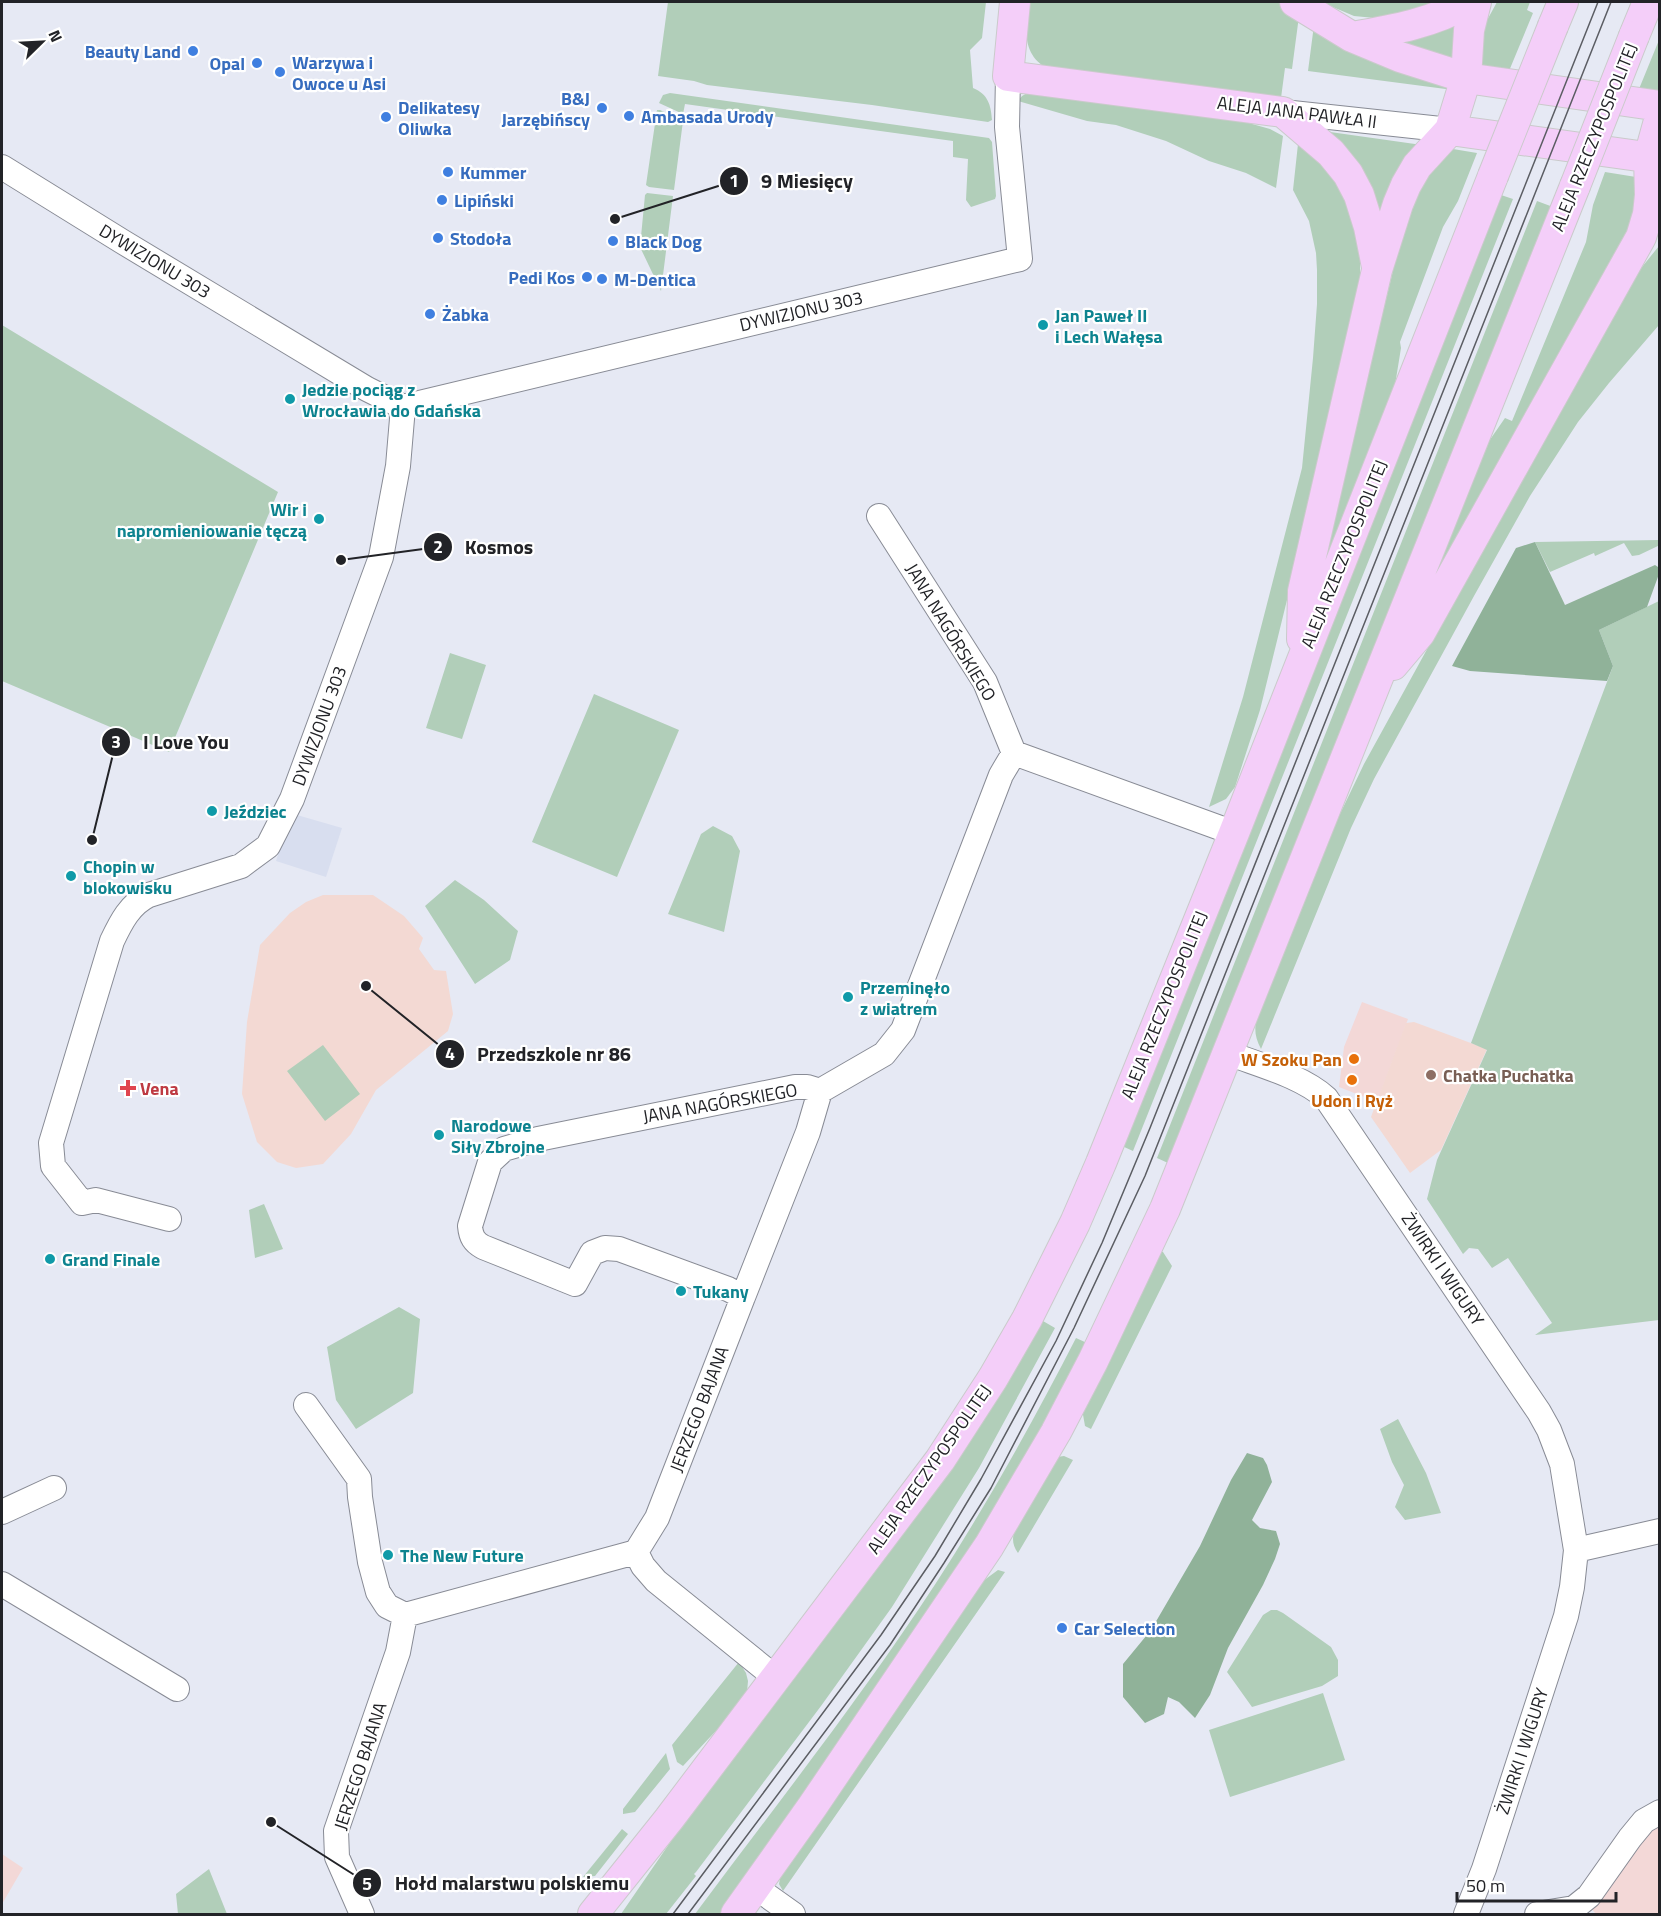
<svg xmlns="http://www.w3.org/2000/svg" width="1661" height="1916" font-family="'Titillium Web',sans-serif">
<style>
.commercial{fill:#f3d8d7}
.built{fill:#d8deef}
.education{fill:#f3d9d3}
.green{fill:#b1ceb9}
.forest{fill:#90b299}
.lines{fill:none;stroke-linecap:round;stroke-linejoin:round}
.minor-casing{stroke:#888b95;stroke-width:26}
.major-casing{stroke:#cacacb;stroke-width:32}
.minor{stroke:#fff;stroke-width:24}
.major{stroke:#f4cef9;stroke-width:30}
.tram{stroke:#5b5d63;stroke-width:1.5}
.major-bridge-casing{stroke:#cacacb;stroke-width:32;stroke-linecap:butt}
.major-bridge{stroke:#f4cef9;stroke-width:30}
.shop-dot{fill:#3f7fe0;stroke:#fff;stroke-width:2}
.culture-dot{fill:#0f9aa8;stroke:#fff;stroke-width:2}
.food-dot{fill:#e8710a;stroke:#fff;stroke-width:2}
.education-dot{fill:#8d6e63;stroke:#fff;stroke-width:2}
.health-dot{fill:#e0444e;stroke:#fff;stroke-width:2}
.labels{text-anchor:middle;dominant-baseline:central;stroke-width:4.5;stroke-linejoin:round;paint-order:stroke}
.shop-label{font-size:18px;font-weight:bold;fill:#366cbe;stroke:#fff;text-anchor:start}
.street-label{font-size:18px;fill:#222327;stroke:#fff}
.culture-label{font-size:18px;font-weight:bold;fill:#0d838f;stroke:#fff;text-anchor:start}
.food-label{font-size:18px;font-weight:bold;fill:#c56008;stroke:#fff;text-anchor:end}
.education-label{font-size:18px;font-weight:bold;fill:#785e54;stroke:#fff;text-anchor:start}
.health-label{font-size:18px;font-weight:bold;fill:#be3a42;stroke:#fff;text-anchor:start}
.leader{fill:none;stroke:#222327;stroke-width:2}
.callout-dot{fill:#222327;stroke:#fff;stroke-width:2}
.mark-label{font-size:18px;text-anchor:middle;font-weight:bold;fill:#fff}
.callout-label{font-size:20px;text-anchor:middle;font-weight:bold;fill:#222327;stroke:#fff;stroke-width:4.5;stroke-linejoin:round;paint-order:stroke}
</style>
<rect width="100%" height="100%" fill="#e6e9f4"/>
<!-- commercial -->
<path class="commercial" d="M1362,1002L1408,1019L1377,1102L1339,1087L1344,1047Z
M1659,1812V1914H1596L1581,1897Z
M2,1854L23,1868L2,1904Z"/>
<!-- built -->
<path class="built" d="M297,815L342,828L326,877L276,861L283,839Z"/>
<!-- education -->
<path class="education" d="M323,895H373L404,916L423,938L419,949L434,970L446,971L453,1014L448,1031L376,1090L351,1134L323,1164L296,1168L277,1162L257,1142L242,1094L247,1022L260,945L290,913L306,902Z
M1414,1022L1487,1049L1441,1150L1410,1173L1371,1117L1406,1023Z"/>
<!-- green -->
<path class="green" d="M668,2H986L982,38L970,50L973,88C988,94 991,105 992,120L988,122L872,105L707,85L694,81L658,76Z
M1028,2H1277L1299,16L1292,69L1285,68L1281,98L1045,67C1021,52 1026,26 1028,2Z
M1321,2H1442L1385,19L1354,16Z
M1497,2H1530L1527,10L1533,13L1509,71L1477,66L1485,24Z
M1462,18L1456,60L1395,39Z
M1314,25L1461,91L1308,71Z
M1659,40V91L1639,89Z
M1031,91L1238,120L1270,129L1283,136L1276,188L1246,173L1209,161L1166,141L1116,125L1087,121L1018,101L1022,96Z
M670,93L989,138L992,142L996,196L995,199L971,207L966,200L968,159L953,157V141L685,104L683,114L659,103L663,95Z
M657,110H660L683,121L674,190L649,187L646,185Z
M1316,130L1422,145L1381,226Z
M1298,144L1318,159L1348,198L1360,255V280L1352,335L1260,710L1235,787L1226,799L1209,807L1243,697L1302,468L1313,358L1317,304V270L1316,253L1309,221L1293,190Z
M1447,148L1477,153L1458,201L1443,227L1400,342L1401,348L1395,385L1319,578L1404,225L1413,196Z
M1605,172L1636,177L1638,195L1629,227L1431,583L1487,444L1505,418L1512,421L1586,242L1593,205Z
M647,193L673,196L661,291L640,247L645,195Z
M1501,195L1513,199L1133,1151L1122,1146Z
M1537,201L1553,207L1168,1163L1157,1158Z
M1659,246V325L1609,383L1578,422L1530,496L1474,596L1374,779L1351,828L1261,1049C1254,1036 1254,1027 1258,1012L1339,816L1364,764L1620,298L1642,267Z
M2,325L278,492L169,752L2,681Z
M1659,540L1660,545L1639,555L1632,556L1624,543L1595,556L1594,553L1550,572L1535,542Z
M1659,601V1320L1535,1335L1552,1323L1508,1258L1492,1268L1478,1249L1469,1248L1463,1254L1427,1199L1437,1160L1487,1050L1471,1043L1613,666L1599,630Z
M450,653L486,665L462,739L426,728Z
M594,694L679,730L617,877L532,842Z
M713,826L732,836L740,851L724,932L668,914L701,834Z
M455,880L484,900L518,931L510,960L475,984L425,906Z
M323,1045L360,1094L325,1121L287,1071Z
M264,1204L283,1249L255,1258L249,1210Z
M1160,1251L1163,1252L1172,1266L1091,1429L1085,1426L1082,1409Z
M399,1307L420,1319L413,1393L356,1429L336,1400L327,1347Z
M1043,1321L1055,1328L979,1468L892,1607L821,1706L696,1872L694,1874L696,1876L666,1914H621L678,1831Z
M1076,1338L1087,1343L1041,1431L976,1541L721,1914H695C776,1805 861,1698 936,1583C987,1504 1033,1422 1076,1338Z
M1398,1419L1426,1473L1441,1513L1405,1520L1395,1507L1404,1485L1392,1462L1380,1429Z
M1064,1456L1073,1460L1018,1553C1012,1545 1012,1538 1015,1529L1057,1457Z
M998,1570L1005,1572L783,1891L779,1884L781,1873L983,1581Z
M1271,1610H1277L1283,1613L1331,1647L1338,1660V1676L1322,1686L1252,1707L1227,1672L1263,1615Z
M739,1662L746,1673L748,1681L747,1692L727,1719L683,1766L677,1762L672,1745Z
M1323,1693L1345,1760L1230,1797L1209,1730Z
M666,1753L670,1769L635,1812L623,1814V1809Z
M622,1829L628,1834L595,1876L583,1877Z
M209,1869L227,1914H178L176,1894Z"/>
<!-- forest -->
<path class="forest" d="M1535,542L1565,605L1655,565L1658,567L1659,574L1647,607L1599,630L1613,666L1607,681L1470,671L1452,666L1516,548Z
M1247,1453L1263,1458L1267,1465L1272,1482L1252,1520L1260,1528L1276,1531L1280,1544L1275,1559L1263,1585L1228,1648L1210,1695L1195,1718L1179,1702L1168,1697L1164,1714L1145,1723L1123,1697V1664L1151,1630L1200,1546L1231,1480Z"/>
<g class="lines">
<defs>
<path id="minor" d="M1283,112L1450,130
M2,167L123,242L367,389L403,407L1020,259L1007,127L1008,76
M1014,753L1234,833
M1228,1053C1259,1065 1302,1076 1326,1098L1539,1412L1549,1430L1562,1464L1576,1550L1572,1587L1566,1616L1484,1869L1466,1914
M169,1219L96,1200L82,1203L53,1166L51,1143L112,941C121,922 130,904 149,895L241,866L268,846L292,799L381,557L398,466L403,407
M743,1297L808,1132L820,1091
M306,1405L359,1479L360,1497L370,1562L378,1592L387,1606L405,1615
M2,1512L54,1488
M1576,1550L1660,1531
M636,1552L643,1566L656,1581L776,1678
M2,1584L177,1689
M755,1887L793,1914
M362,1914L337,1857L336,1831L398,1652L405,1615L636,1552L657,1518L743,1297L728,1289L619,1249L605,1248L592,1253L575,1284L483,1247C474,1242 471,1237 470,1226L490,1162L504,1149L538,1139L795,1087H807L820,1091L884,1054L903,1030L1001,775L1014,753L985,682L879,516
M1537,1914L1574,1908L1589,1896L1630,1838L1644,1821L1660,1812"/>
<path id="major" d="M1015,2L1008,76L1283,112L1331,153L1348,174L1359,195L1369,227L1377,267
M1295,2L1352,37L1400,57L1466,78L1660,106
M1553,26L1563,2
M1634,36L1648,2
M1352,37C1393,30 1433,23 1469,2
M1450,130L1660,159
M1302,639L1303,591L1377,270L1398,204L1406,185L1417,166L1450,130L1466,78L1469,30L1476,2
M1393,665L1420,633L1641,237L1648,214L1650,195L1649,157L1660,117
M593,1914L669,1819L940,1460L993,1378L1027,1319L1075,1223L1101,1163L1234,833L1493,176
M736,1914L812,1807L989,1546L1056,1432L1093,1361L1165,1209L1575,186"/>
</defs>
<!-- minor casing -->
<use href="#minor" class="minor-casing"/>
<!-- major casing -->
<use href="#major" class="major-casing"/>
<!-- minor -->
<use href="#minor" class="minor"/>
<!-- major -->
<use href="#major" class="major"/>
<!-- tram -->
<path class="tram" d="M673,1914L881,1635L935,1556L981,1479L1056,1341L1102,1243L1150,1128L1598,2
M688,1914L890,1645L944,1563L991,1488L1074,1328L1145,1176L1611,2"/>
<defs>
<path id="major-bridge" d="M1493,176L1553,26
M1575,186L1634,36"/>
</defs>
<!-- major-bridge casing -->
<use href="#major-bridge" class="major-bridge-casing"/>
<!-- major-bridge -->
<use href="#major-bridge" class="major-bridge"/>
</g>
<!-- markers -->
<g class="shop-dot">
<circle cx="193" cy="51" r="6"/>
<circle cx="257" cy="63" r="6"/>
<circle cx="280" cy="72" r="6"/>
<circle cx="602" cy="108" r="6"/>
<circle cx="629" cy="116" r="6"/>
<circle cx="386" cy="117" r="6"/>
<circle cx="448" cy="172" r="6"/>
<circle cx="442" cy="200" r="6"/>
<circle cx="438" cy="238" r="6"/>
<circle cx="613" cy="241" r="6"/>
<circle cx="587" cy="277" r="6"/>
<circle cx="602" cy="279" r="6"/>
<circle cx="430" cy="314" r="6"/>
<circle cx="1062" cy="1628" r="6"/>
</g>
<g class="culture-dot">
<circle cx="1043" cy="325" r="6"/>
<circle cx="290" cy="399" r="6"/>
<circle cx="319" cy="519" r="6"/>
<circle cx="212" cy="811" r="6"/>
<circle cx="71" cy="876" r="6"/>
<circle cx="848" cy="997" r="6"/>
<circle cx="439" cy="1135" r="6"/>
<circle cx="50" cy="1259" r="6"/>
<circle cx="681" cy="1291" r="6"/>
<circle cx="388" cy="1555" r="6"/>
</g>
<g class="food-dot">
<circle cx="1354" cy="1059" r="6"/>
<circle cx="1352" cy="1080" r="6"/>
</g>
<circle class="education-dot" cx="1431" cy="1075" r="6"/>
<path class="health-dot" d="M125 1079h6v6h6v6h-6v6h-6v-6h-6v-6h6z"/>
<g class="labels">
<!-- shop labels -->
<g class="shop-label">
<text x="181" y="51" text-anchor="end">Beauty Land</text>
<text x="292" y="62">Warzywa i<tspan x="292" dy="21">Owoce u Asi</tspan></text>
<text x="245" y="63" text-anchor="end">Opal</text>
<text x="590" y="98" text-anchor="end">B&amp;J<tspan x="590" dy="21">Jarzębińscy</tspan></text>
<text x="398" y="107">Delikatesy<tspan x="398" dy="21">Oliwka</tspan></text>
<text x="641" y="116">Ambasada Urody</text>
<text x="460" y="172">Kummer</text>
<text x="454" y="200">Lipiński</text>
<text x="450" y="238">Stodoła</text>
<text x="625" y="241">Black Dog</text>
<text x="575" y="277" text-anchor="end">Pedi Kos</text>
<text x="614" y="279">M-Dentica</text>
<text x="442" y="314">Żabka</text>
<text x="1074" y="1628">Car Selection</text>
</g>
<!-- street labels -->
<g class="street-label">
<text transform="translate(1297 112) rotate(7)">ALEJA JANA PAWŁA II</text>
<text transform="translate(1594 137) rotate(-68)">ALEJA RZECZYPOSPOLITEJ</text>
<text transform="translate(155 261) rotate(31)">DYWIZJONU 303</text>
<text transform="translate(801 311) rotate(-13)">DYWIZJONU 303</text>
<text transform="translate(1344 554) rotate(-68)">ALEJA RZECZYPOSPOLITEJ</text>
<text transform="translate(951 632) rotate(59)">JANA NAGÓRSKIEGO</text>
<text transform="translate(319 726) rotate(-70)">DYWIZJONU 303</text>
<text transform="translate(1164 1005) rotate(-68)">ALEJA RZECZYPOSPOLITEJ</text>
<text transform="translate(720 1103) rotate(-10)">JANA NAGÓRSKIEGO</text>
<text transform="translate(1443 1269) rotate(56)">ŻWIRKI I WIGURY</text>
<text transform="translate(699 1409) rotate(-69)">JERZEGO BAJANA</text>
<text transform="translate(929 1469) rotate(-55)">ALEJA RZECZYPOSPOLITEJ</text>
<text transform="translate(1522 1751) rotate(-72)">ŻWIRKI I WIGURY</text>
<text transform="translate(360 1766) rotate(-72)">JERZEGO BAJANA</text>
</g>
<!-- culture labels -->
<g class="culture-label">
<text x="1055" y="315">Jan Paweł II<tspan x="1055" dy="21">i Lech Wałęsa</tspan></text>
<text x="302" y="389">Jedzie pociąg z<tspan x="302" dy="21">Wrocławia do Gdańska</tspan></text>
<text x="307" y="509" text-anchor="end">Wir i<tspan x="307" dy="21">napromieniowanie tęczą</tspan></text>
<text x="224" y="811">Jeździec</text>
<text x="83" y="866">Chopin w<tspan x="83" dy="21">blokowisku</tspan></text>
<text x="860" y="987">Przeminęło<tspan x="860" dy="21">z wiatrem</tspan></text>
<text x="451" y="1125">Narodowe<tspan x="451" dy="21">Siły Zbrojne</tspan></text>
<text x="62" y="1259">Grand Finale</text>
<text x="693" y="1291">Tukany</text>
<text x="400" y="1555">The New Future</text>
</g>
<!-- food labels -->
<g class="food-label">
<text x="1342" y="1059">W Szoku Pan</text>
<text x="1352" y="1100" text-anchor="middle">Udon i Ryż</text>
</g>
<!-- education labels -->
<g class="education-label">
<text x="1443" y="1075">Chatka Puchatka</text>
</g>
<!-- health labels -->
<g class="health-label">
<text x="140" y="1088">Vena</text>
</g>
</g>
<!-- callouts -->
<path class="leader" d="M615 219L734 181M341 560L438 547M92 840L116 742M366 986L450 1054M271 1822L367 1883"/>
<g class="callout-dot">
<circle cx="615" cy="219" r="6"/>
<circle cx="341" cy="560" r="6"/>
<circle cx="92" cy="840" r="6"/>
<circle cx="366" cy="986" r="6"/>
<circle cx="271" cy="1822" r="6"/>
<circle cx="734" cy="181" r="15"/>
<circle cx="438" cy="547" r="15"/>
<circle cx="116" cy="742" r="15"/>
<circle cx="450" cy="1054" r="15"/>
<circle cx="367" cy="1883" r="15"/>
</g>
<g class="mark-label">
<text x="734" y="187">1</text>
<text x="438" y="553">2</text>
<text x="116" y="748">3</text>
<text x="450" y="1060">4</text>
<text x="367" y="1890">5</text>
</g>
<g class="callout-label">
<text x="807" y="188">9 Miesięcy</text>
<text x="499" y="554">Kosmos</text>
<text x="186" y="749">I Love You</text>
<text x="554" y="1061">Przedszkole nr 86</text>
<text x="512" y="1890">Hołd malarstwu polskiemu</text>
</g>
<!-- border -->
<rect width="1661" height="1916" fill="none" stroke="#222327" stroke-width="6"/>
<!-- north arrow -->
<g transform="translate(42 42) rotate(66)" stroke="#ffffff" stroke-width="4.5" paint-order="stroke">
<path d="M0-4.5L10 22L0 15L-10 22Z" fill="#222327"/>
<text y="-9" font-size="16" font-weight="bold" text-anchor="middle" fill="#222327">N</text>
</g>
<!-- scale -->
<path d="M1457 1892v9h159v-9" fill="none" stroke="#222327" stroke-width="3"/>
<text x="1466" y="1892" font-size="18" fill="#222327" stroke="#ffffff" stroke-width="4.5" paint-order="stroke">50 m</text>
</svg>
